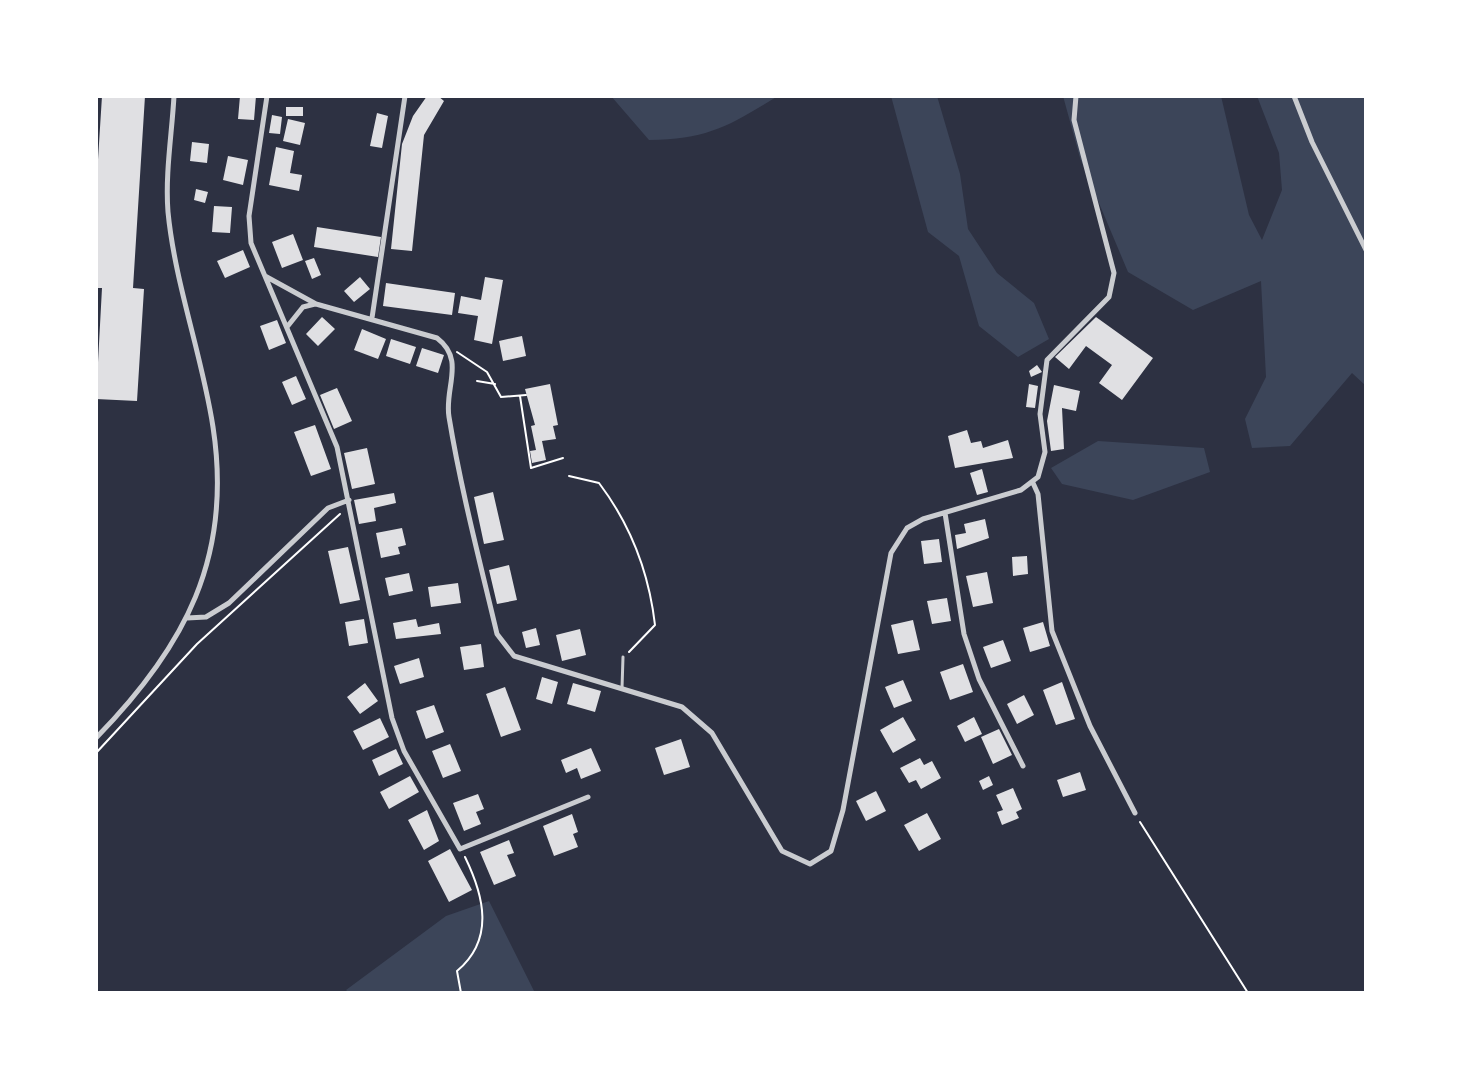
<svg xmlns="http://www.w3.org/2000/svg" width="1462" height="1089" font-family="'Space Grotesk',sans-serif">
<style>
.green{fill:#3c4559}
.building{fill:#e0e0e3}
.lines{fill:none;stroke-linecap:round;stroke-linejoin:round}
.path{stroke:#fff;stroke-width:2}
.service{stroke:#caccd0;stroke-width:3}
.minor{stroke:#caccd0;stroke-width:5}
</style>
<rect width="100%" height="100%" fill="#2d3142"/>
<!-- green -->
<path class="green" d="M611,96H778C729,126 709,139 649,140Z
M891,96H937L960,174L968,229L997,273L1034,303L1049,339L1018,357L979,326L959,256L928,232Z
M1063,96H1221L1249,215L1262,240L1282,190L1279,153L1257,96H1366V386L1352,373L1290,446L1252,448L1245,419L1266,377L1261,281L1193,310L1128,272L1080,158Z
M1098,441L1204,448L1210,472L1133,500L1062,484L1051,468Z
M489,901L535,993H349L346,990L446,916Z"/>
<!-- building -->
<path class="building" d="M102,96H145L133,288L144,289L137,401L96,399L102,288H96V191Z
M240,96H256L254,120L238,119Z
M427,96H438L444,101L424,135L412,251L391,249L402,144L413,116Z
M286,107H303V116H286Z
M377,113L388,116L382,148L370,146Z
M272,115L282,117L280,134L269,133Z
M288,119L305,123L300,145L283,141Z
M192,142L209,144L207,163L190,161Z
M276,147L294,151L290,173L302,175L299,191L269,185Z
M228,156L248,160L243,185L223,180Z
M196,189L208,192L205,203L194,200Z
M214,206L232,207L230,233L212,232Z
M317,227L381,237L378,257L314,247Z
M293,234L303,260L282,268L272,242Z
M243,250L250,267L225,278L217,261Z
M314,258L321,275L312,279L305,261Z
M360,277L370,289L354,302L344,291Z
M485,277L503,280L492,344L474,340L478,316L458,313L461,296L481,300Z
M386,283L455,293L452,315L383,306Z
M322,317L335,329L318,346L306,334Z
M1096,317L1153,358L1122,400L1099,383L1112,365L1086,346L1069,369L1055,357Z
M277,320L286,343L269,350L260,326Z
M362,329L386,339L378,359L354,350Z
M522,336L526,356L503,361L499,341Z
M391,339L416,347L410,364L386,356Z
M422,348L444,355L438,373L416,366Z
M1037,365L1042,372L1031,377L1029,371Z
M296,376L306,399L292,405L282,382Z
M550,384L558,425L553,426L556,439L542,441L546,460L532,463L530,451L536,450L531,426L535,425L525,389Z
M1029,384L1038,386L1035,408L1026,407Z
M1054,385L1080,391L1076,411L1062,408L1064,449L1051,451L1047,421Z
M337,388L352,421L334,429L320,395Z
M315,425L331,469L311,476L294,432Z
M967,430L971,443L981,441L983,448L1008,440L1013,458L955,468L948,436Z
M367,448L375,484L352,489L344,453Z
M982,469L988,492L977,495L970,473Z
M493,492L504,540L484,544L474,497Z
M394,493L396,503L374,508L376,521L359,524L354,500Z
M985,519L989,538L957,549L955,535L966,533L964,524Z
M402,528L406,545L398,547L400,554L381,558L376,533Z
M939,539L942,562L924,564L921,541Z
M348,547L360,600L340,604L328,551Z
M1027,556L1028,574L1013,576L1012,557Z
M509,565L517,600L497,604L489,570Z
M987,572L993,603L973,607L966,576Z
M409,573L413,591L389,596L385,578Z
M458,583L461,603L431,607L428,587Z
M947,598L951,621L932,624L927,601Z
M364,619L368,643L349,646L345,622Z
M416,619L418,627L439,623L441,634L396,639L393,623Z
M913,620L920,650L898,654L891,625Z
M1043,622L1050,646L1030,652L1023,628Z
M536,628L540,645L526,648L522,632Z
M580,629L586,655L562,661L556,635Z
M1003,640L1011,661L991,668L983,647Z
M481,644L484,667L464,670L460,647Z
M419,658L424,677L400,684L394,666Z
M963,664L973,692L950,700L940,672Z
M542,677L558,682L552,704L536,699Z
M903,680L912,701L894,708L885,687Z
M1062,682L1075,719L1056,725L1043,690Z
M365,683L378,701L360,714L347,697Z
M573,683L601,691L595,712L567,704Z
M505,687L521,730L501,737L486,694Z
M1024,695L1034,715L1017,724L1007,704Z
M434,705L444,732L426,739L416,711Z
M903,717L916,740L893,753L880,730Z
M974,717L982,734L965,742L957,726Z
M380,718L389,737L363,750L353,731Z
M999,729L1012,755L993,764L981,737Z
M681,739L690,767L664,775L655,748Z
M450,744L461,771L443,778L432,751Z
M591,748L601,771L581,779L577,768L566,773L561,760Z
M396,749L403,764L379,776L372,760Z
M920,758L924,765L932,761L941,778L921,789L916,780L909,783L900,768Z
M1080,772L1086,790L1063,797L1057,780Z
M410,776L419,792L389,809L380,792Z
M989,776L993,785L983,790L979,781Z
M1013,788L1022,809L1016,812L1019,818L1002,825L997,812L1003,810L996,795Z
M876,791L886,811L866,821L856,801Z
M478,794L484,809L476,812L481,824L464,831L453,803Z
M427,810L439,841L424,850L408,820Z
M927,813L941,839L919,851L904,825Z
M572,814L578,832L573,834L578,847L554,856L543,826Z
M509,840L514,853L507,855L516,876L494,885L480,852Z
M450,849L472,890L449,902L428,861Z"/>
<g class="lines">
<!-- path -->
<path class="path" d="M457,352L487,372L501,397L526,395
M477,381L495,384
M520,396L531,468L563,458
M569,476L599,483C630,524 649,573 655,625L629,652
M96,753L197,644L340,514
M1140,822L1248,993
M461,993L457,971C495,939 484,896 465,857"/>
<!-- service -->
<path class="service" d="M622,688L623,657"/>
<!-- minor -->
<path class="minor" d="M267,96L249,216L251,243L337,447L392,718L404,751L460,849L588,797
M1294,96L1312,142L1366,250
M265,276L316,304L437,338C466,360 444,388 449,417C461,490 480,562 497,634L514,656L682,707L712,733L782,851L810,864L831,851L843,810L891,553L907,528L923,519L1021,490L1038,477L1045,452L1040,414L1047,360L1109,297L1114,273L1074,120L1076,96
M372,318L405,96
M287,327L303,307L315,304
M1033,483L1038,494L1052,631L1090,726L1135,813
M945,513L964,634L979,679L1023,766
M187,618L206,617L229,603L328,508L349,500
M96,738C185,647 233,557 213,427C202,355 175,284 168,212C165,174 172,133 174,96"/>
</g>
<!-- border -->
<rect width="1462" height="1089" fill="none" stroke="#ffffff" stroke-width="196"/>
</svg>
